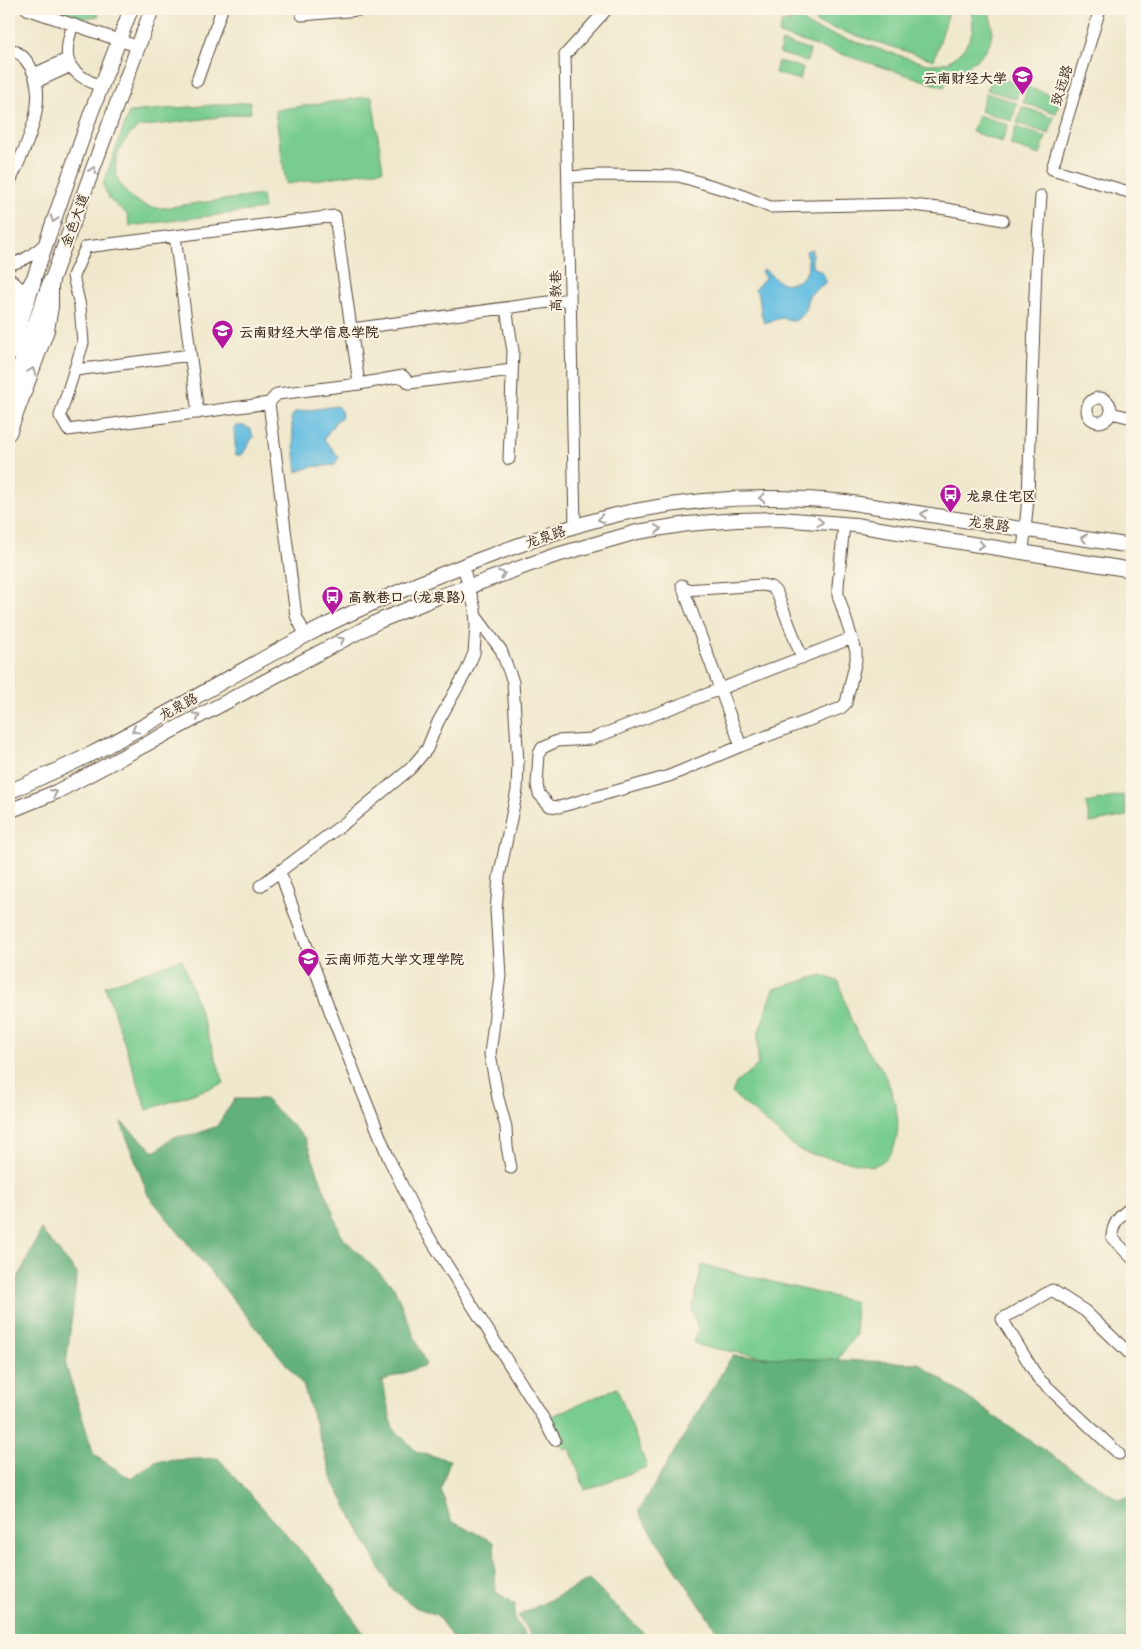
<svg xmlns="http://www.w3.org/2000/svg" width="1141" height="1649" font-family="'Playpen Sans','LXGW WenKai TC',sans-serif">
<style>
.green{fill:#78cc8f;stroke:#5a7b56}
.forest{fill:#62b07a;stroke:#4e6d4c}
.water{fill:#64bde1;stroke:#507480}
.lines{fill:none;stroke-linecap:round;stroke-linejoin:round}
.minor-casing{stroke:#564638;stroke-width:13}
.major-casing{stroke:#564638;stroke-width:16}
.highway-casing{stroke:#564638;stroke-width:18}
.minor{stroke:#fff;stroke-width:11}
.major{stroke:#fff;stroke-width:14}
.highway{stroke:#fff;stroke-width:16}
.oneway{stroke:#a79f9a}
.labels{text-anchor:middle;dominant-baseline:central;stroke-width:4;stroke-linejoin:round;paint-order:stroke}
.poi-label{font-size:14px;font-weight:bold;fill:#3b2a1e;stroke:#fcf5e5;text-anchor:start}
.street-label{font-size:14px;fill:#3b2a1e;stroke:#fcf5e5}
</style>
<rect width="100%" height="100%" fill="#fcf5e5"/>
<filter id="ink" filterUnits="userSpaceOnUse"><feTurbulence type="fractalNoise" baseFrequency=".02" numOctaves="2"/><feDisplacementMap in="SourceGraphic" scale="10" xChannelSelector="R" yChannelSelector="G"/><feConvolveMatrix kernelMatrix="1 2 1 2 8 2 1 2 1" color-interpolation-filters="sRGB"/></filter>
<filter id="wash" filterUnits="userSpaceOnUse"><feTurbulence type="fractalNoise" baseFrequency=".0096" numOctaves="4" result="noise"/><feDisplacementMap in="SourceGraphic" scale="20" xChannelSelector="R" yChannelSelector="G"/><feGaussianBlur stdDeviation="1.12" result="paint"/><feColorMatrix in="noise" values="0 0 0 0 0 0 0 0 0 0 0 0 0 0 0 0 0 1.4 0 .05"/><feComposite in="paint" operator="in"/></filter>
<g filter="url(#wash)">
<rect width="100%" height="100%" fill="#efe8cc"/>
<!-- green -->
<path class="green" d="M47,9H95L99,16L76,19Z
M782,9H797C801,20 807,26 818,30L927,64C932,64 938,64 943,63C958,60 973,40 973,24C973,19 971,13 969,9H988C1001,44 981,63 949,74L944,87L779,34L782,21L790,23Z
M821,9H950L934,60L816,23Z
M782,42L810,50L807,62L779,53Z
M778,61L803,68L800,80L775,73Z
M991,76L1021,85L1016,99L987,90Z
M1027,87L1061,98L1056,113L1023,103Z
M986,93L1017,103L1012,121L980,111Z
M372,96L383,170L286,184L275,110Z
M250,102L251,113L139,127C124,138 114,153 116,172C119,192 140,208 160,208C170,208 180,205 190,204C214,201 238,198 262,195L264,209L130,226L127,214L109,199L103,185L129,112Z
M1022,107L1054,117L1049,134L1017,123Z
M978,115L1008,125L1002,142L972,132Z
M1016,127L1046,137L1040,155L1010,145Z
M1123,795L1127,816L1090,823L1086,803Z
M182,959L224,1083L147,1110L105,986Z
M822,975L839,982C844,996 847,1013 854,1026C858,1035 864,1044 869,1053C873,1058 878,1063 881,1068C897,1095 912,1153 873,1166L805,1153L792,1145L732,1093L736,1083L758,1065V1034L774,989Z
M702,1265L855,1302L856,1334L836,1362L823,1367L700,1346L694,1342L698,1330L692,1311Z
M617,1388L647,1467L585,1490L570,1448L564,1450L550,1417Z"/>
<!-- forest -->
<path class="forest" d="M234,1099H265L305,1138L342,1237L394,1287L426,1365L382,1381L393,1428L417,1452L450,1460L441,1489L451,1521L494,1542L496,1592L515,1604L514,1618L528,1640H454L437,1615L415,1607L390,1587L334,1483L303,1385L148,1195L121,1122L155,1152L174,1137L196,1134L217,1126Z
M41,1230L77,1273L66,1366L94,1455L131,1479L157,1461L218,1458L327,1580L368,1640H9V1297Z
M732,1356L918,1363L1024,1437L1119,1500L1132,1495V1640H723L638,1512Z
M589,1580L651,1640H534L518,1616Z"/>
<!-- water -->
<path class="water" d="M812,249V266L823,273L826,281L825,283L809,295L804,313L795,321L781,318L764,323L761,313L759,295L755,289L765,278L761,271L764,269C770,274 776,281 784,283C793,285 803,280 807,271C809,265 807,256 806,251Z
M337,406L341,411L342,417L336,421L324,439L339,457L335,465L310,467L297,472L291,418L295,412Z
M235,426H244L251,429L253,437L242,455H236L234,430Z"/>
</g>
<g filter="url(#ink)">
<g class="lines">
<defs>
<path id="minor" d="M27,9L139,47
M1100,9L1052,169L1132,193
M302,15L370,9
M73,25C60,61 68,73 102,87
M9,48C14,51 22,54 25,59C55,95 24,149 9,184
M34,74L67,59
M197,81L222,9
M36,82L71,66
M568,177L600,175L679,176L736,193L770,207L904,204L947,209L1003,220
M175,236L198,413
M9,264C24,262 34,253 45,244
M9,278L19,287L23,301
M506,308L513,351L509,459
M352,329L570,299
M76,370L190,355
M359,384L335,216L86,247L73,276L80,306L83,343L60,416L68,430L269,403L277,394L359,384L403,376L409,383L512,370
M1087 410a12 12 0 1 1 24 0a12 12 0 1 1-24 0Z
M269,403L296,616L306,636
M1111,413L1132,418
M844,524L838,586V595L856,651V660L846,703L841,708L741,746L669,776L559,807L550,806L539,794L537,785L539,754L542,748L557,741L591,739L852,638
M575,525L565,55L607,9
M1023,552L1028,498L1036,266L1041,196
M682,585L741,746
M684,590L763,585L771,587L777,593L802,658
M475,615L501,650L513,682L518,763L517,790L499,877L496,910L500,976L490,1054L498,1098L506,1127L507,1147L511,1168
M280,872L330,1011L389,1159L421,1224L545,1421L555,1440
M260,886L346,822L410,769L427,749L438,722L466,672L474,653L476,626L475,609L463,566
M1132,1207C1120,1215 1112,1223 1112,1238L1132,1258
M1119,1454L1038,1378L1002,1319L1052,1290L1085,1311L1132,1356"/>
<path id="major" d="M9,317L22,295L33,281L91,113L131,9
M9,433L47,330L51,307V282L152,9
M9,792C36,779 64,768 91,754C164,717 233,674 305,636C368,603 434,576 500,552C544,536 588,520 634,511C704,497 775,495 846,502L1132,546
M9,811L56,792L379,621L440,596L468,587L550,557L637,532L688,524L737,520L781,519L855,525L1132,570"/>
<path id="highway" d="M9,353L33,281
M9,398L51,282"/>
</defs>
<!-- minor casing -->
<use href="#minor" class="minor-casing"/>
<!-- major casing -->
<use href="#major" class="major-casing"/>
<!-- highway casing -->
<use href="#highway" class="highway-casing"/>
<!-- minor -->
<use href="#minor" class="minor"/>
<!-- major -->
<use href="#major" class="major"/>
<!-- highway -->
<use href="#highway" class="highway"/>
</g>
<!-- one-way arrows -->
<defs><path id="oneway-chevron" d="M-2-3.5L2.5 0L-2 3.5" fill="none" stroke-width="1.6" stroke-linecap="round" stroke-linejoin="round" transform="scale(1.25)"/></defs>
<g class="oneway">
<use href="#oneway-chevron" transform="translate(93 170) rotate(-70)"/>
<use href="#oneway-chevron" transform="translate(54 219) rotate(110)"/>
<use href="#oneway-chevron" transform="translate(32 371) rotate(-69)"/>
<use href="#oneway-chevron" transform="translate(762 498) rotate(-180)"/>
<use href="#oneway-chevron" transform="translate(924 514) rotate(-171)"/>
<use href="#oneway-chevron" transform="translate(601 519) rotate(166)"/>
<use href="#oneway-chevron" transform="translate(820 522) rotate(4)"/>
<use href="#oneway-chevron" transform="translate(658 529) rotate(-8)"/>
<use href="#oneway-chevron" transform="translate(1084 538) rotate(-171)"/>
<use href="#oneway-chevron" transform="translate(981 545) rotate(9)"/>
<use href="#oneway-chevron" transform="translate(502 574) rotate(-21)"/>
<use href="#oneway-chevron" transform="translate(341 640) rotate(-27)"/>
<use href="#oneway-chevron" transform="translate(197 716) rotate(-28)"/>
<use href="#oneway-chevron" transform="translate(135 730) rotate(151)"/>
<use href="#oneway-chevron" transform="translate(54 793) rotate(-24)"/>
</g>
</g>
<!-- icons -->
<defs>
<symbol id="school-pin" viewBox="-11 -11 22 30"><path d="M0 17L-7.5 6A9.5 9.5 0 1 1 7.5 6Z" fill="#b5179e" stroke="#fcf5e5"/><path d="M0-5L7-2L0 1L-7-2ZM-4 1L0 2.5L4 1V4Q0 6-4 4Z" fill="#fff"/></symbol>
<symbol id="bus-pin" viewBox="-11 -11 22 30"><path d="M0 17L-7.5 6A9.5 9.5 0 1 1 7.5 6Z" fill="#b5179e" stroke="#fcf5e5"/><path d="M-5-6H5V4H4V6H2V4H-2V6H-4V4H-5ZM-3.5-4V0h7V-4ZM-3.5 1.2v1.5H-2V1.2ZM2 1.2v1.5H3.5V1.2Z" fill="#fff"/></symbol>
</defs>
<g fill-rule="evenodd">
<use href="#school-pin" x="1010" y="64" width="25" height="34"/>
<use href="#school-pin" x="210" y="318" width="25" height="34"/>
<use href="#bus-pin" x="938" y="482" width="25" height="34"/>
<use href="#bus-pin" x="320" y="584" width="25" height="34"/>
<use href="#school-pin" x="296" y="946" width="25" height="34"/>
</g>
<g class="labels">
<!-- poi labels -->
<g class="poi-label">
<text x="1007" y="77" text-anchor="end">云南财经大学</text>
<text x="239" y="331">云南财经大学信息学院</text>
<text x="966" y="495">龙泉住宅区</text>
<text x="348" y="596">高教巷口（龙泉路）</text>
<text x="324" y="958">云南师范大学文理学院</text>
</g>
<!-- street labels -->
<g class="street-label">
<text transform="translate(1061 85) rotate(-73)">致远路</text>
<text transform="translate(74 220) rotate(-70)">金色大道</text>
<text transform="translate(555 291) rotate(-91)">高教巷</text>
<text transform="translate(989 523) rotate(8)">龙泉路</text>
<text transform="translate(545 536) rotate(-19)">龙泉路</text>
<text transform="translate(178 706) rotate(-29)">龙泉路</text>
</g>
</g>
<!-- margin -->
<rect width="1141" height="1649" fill="none" stroke="#fcf5e5" stroke-width="30"/>
</svg>
